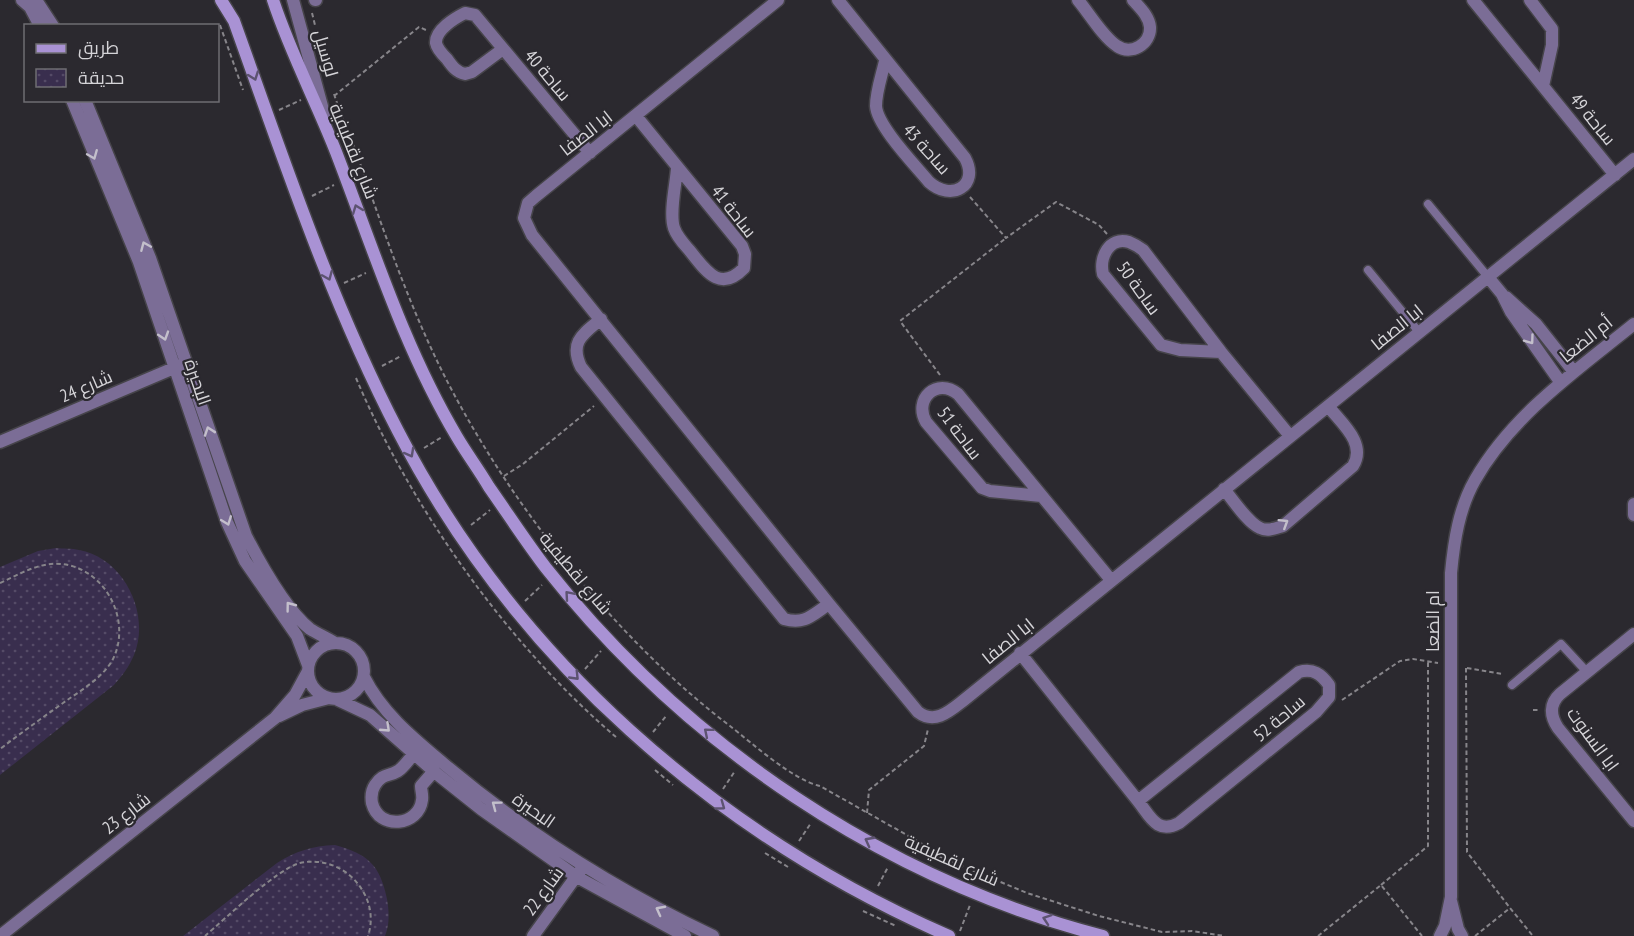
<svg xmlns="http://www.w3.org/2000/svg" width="1634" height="936" font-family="'PT Sans Narrow',Cairo,sans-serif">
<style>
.park{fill:url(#park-dots)}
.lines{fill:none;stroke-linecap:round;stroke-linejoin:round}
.lane-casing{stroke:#46444a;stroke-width:11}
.street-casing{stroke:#46444a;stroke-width:15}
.secondary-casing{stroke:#46444a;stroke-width:15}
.path{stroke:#87858a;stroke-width:2;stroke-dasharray:4.5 3;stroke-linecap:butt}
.lane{stroke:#7b6d96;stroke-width:8}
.street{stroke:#7b6d96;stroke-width:12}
.secondary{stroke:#a992d4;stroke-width:12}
.oneway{stroke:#5d5371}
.oneway2{stroke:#c3bfcb}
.labels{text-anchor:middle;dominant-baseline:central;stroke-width:4.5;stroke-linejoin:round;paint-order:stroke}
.street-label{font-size:18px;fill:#d5d4d8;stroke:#2b292f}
</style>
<defs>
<pattern id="park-dots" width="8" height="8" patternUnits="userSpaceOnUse" patternTransform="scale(1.5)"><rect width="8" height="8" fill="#392e4e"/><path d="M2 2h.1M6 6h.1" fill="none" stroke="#554b67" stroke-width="1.8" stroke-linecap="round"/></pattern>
</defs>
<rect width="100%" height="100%" fill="#2b292f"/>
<!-- park -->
<path class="park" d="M56,548C64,549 72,548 79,550C124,558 151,614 134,655C129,667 122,676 114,685L0,775V567L38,551Z
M335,845C368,854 380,865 387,899C389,911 390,924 385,936H183L277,863C296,851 312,846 335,845Z"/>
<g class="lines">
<defs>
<path id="lane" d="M1428,204L1488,277
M1368,270L1419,332
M1512,685L1561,644L1587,672"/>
<path id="street" d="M22,0L30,7L40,26
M36,0L53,26
M293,0L325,117
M315,0H316
M778,0L536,196L528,203L524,218L532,235L829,604L918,712C935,725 950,711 964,700L1634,159
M838,0L965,158C980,186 951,202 929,182C916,166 877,126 876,106C876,91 882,75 885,61
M1078,0C1089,13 1103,37 1117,46C1131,56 1151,44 1150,27C1149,16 1140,8 1133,0
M1473,0L1615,175
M1530,0L1552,29V45L1543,86
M503,49L472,72L465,74C456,72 452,66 447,59C443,55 437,49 436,43C435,30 455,18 465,13L475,15L590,153
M72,100L139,262L227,522L245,561L297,636L308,665
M85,100L150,258L246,536C260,563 286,610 310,629C318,634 327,638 335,643
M636,116L742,246L745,254L744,268C720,293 706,271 690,251C684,244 677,237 674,228C669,213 676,184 677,168
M1488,277L1502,294L1511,312L1561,383
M1506,297L1536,324L1574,372
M601,319C583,334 569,342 581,367L784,619C805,625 812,615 829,604
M1221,352L1180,350L1161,345L1103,274C1099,258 1109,236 1129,242C1134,244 1139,247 1143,250L1221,352L1290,436
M0,442L181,365
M1224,489C1233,500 1248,523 1260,528C1268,532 1276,528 1283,526L1353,466C1367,443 1341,423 1328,406
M1041,496L990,491L982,488L926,422C913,399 937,377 958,394L1111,580
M1634,504V515
M1634,634L1560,694C1549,704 1550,716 1558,728L1634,821
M308 671a28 28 0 1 1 56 0a28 28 0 1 1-56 0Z
M1020,653L1138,801C1150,816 1157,835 1179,823L1316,712L1329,697V685C1321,674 1313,668 1299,672L1138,801
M364,677C382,713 413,738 444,764C526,833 616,890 713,936
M336,699L370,715L437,774L481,809L577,877L685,936
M279,716L302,705L329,698
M414,754C409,759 404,767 398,771C388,777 383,773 375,785C371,791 371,797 372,803C379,831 419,826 422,800C423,796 421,790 421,786L434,771
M1451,901L1458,929L1462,936
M0,936L275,718L295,695L308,671
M533,936L580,871
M1440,936L1445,926L1451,897V573C1454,541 1459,508 1475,480C1512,415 1577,370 1634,324"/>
<path id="secondary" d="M221,0L234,21C284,160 330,300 398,431C515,658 716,834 949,936
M273,0C290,52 316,101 336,152C373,248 404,348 457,437C467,454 479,470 489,487C508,514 526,542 546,568C686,745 884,879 1103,936"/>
</defs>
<!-- lane casing -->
<use href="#lane" class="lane-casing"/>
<!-- street casing -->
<use href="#street" class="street-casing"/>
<!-- secondary casing -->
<use href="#secondary" class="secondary-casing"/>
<!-- path -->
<path class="path" d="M312,13L315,25
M220,25L243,90
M334,94C340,113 348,131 355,149C381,223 406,298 441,369C505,498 615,639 730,726C753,744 793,780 820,786L921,843L933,854L1027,893L1099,916L1162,932L1192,931L1225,936
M334,96L419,27L426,30
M279,110L301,100
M312,196L334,185
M970,197L1006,238L1056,202L1099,225L1107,234
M344,283L366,273
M382,366L401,356
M940,375L900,321L1006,238
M356,378C411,508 508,645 616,737
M424,448L442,437
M504,476L523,464L594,406
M471,525L490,510
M0,583C20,574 39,562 61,564C106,568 133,622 112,661C101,679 80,691 63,703C42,718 21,733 0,749
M525,601L542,585
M1466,668L1467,852L1510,908
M1467,668L1503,674
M585,669L601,651
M1342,700L1400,661L1413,659L1438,663
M1533,710H1540
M653,732L667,715
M655,770L673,785
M723,789L735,771
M867,813L869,790L924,746L928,729
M799,841L811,823
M765,853L788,867
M1381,885L1428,846V662
M878,886L888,867
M863,911L896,926
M960,931L970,905
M205,936C226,918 277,869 300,863C322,858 345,867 358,884C370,899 374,918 368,936
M1318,936L1381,885L1422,936
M1475,936L1510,908L1533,936"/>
<!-- lane -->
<use href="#lane" class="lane"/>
<!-- street -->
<use href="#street" class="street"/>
<!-- secondary -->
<use href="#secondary" class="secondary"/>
</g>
<!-- one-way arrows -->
<defs><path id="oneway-chevron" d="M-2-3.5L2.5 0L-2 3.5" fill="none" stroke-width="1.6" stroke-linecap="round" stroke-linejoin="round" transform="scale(1.5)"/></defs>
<g class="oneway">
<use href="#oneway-chevron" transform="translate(254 76) rotate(70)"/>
<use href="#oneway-chevron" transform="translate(357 209) rotate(-111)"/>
<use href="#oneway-chevron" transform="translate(328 276) rotate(67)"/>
<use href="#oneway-chevron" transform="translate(410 453) rotate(61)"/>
<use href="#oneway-chevron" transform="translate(569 595) rotate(-131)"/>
<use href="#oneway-chevron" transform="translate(575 676) rotate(46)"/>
<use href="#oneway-chevron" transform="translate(708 732) rotate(-140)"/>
<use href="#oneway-chevron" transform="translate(721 806) rotate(36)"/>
<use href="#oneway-chevron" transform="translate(869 841) rotate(-152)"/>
<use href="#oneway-chevron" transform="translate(1047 919) rotate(-161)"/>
</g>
<g class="oneway2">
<use href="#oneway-chevron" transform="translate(93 155) rotate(68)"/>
<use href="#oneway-chevron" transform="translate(145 246) rotate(-113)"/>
<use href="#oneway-chevron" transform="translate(164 336) rotate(72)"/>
<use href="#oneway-chevron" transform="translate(1530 340) rotate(54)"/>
<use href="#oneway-chevron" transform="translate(209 431) rotate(-109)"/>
<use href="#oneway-chevron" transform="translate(227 521) rotate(69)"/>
<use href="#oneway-chevron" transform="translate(1284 523) rotate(-32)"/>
<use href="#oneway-chevron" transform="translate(290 606) rotate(-127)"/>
<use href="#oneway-chevron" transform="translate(386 728) rotate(43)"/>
<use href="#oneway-chevron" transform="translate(496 805) rotate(-143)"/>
<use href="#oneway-chevron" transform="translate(660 910) rotate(-152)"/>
</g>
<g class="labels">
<!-- street labels -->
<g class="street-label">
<text transform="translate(326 53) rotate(74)">لوسيل</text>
<text transform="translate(548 75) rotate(50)">ساحة 40</text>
<text transform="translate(1593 119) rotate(51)">ساحة 49</text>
<text transform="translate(586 133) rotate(-38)">ابا الصفا</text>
<text transform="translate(927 149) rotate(48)">ساحة 43</text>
<text transform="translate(354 151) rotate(68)">شارع لقطيفية</text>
<text transform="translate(734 211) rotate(52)">ساحة 41</text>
<text transform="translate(1139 288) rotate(54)">ساحة 50</text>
<text transform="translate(1397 327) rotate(-39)">ابا الصفا</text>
<text transform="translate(1586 339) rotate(-39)">أم الضعا</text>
<text transform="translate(198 382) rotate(71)">البحيرة</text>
<text transform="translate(86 386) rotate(-23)">شارع 24</text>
<text transform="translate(960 433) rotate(53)">ساحة 51</text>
<text transform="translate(576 573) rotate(50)">شارع لقطيفية</text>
<text transform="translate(1432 621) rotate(-90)">ام الضعا</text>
<text transform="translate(1008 641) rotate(-39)">ابا الصفا</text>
<text transform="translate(1279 718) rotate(-40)">ساحة 52</text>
<text transform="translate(1593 739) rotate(54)">ابا السنوت</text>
<text transform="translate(534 810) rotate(35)">البحيرة</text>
<text transform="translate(126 813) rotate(-38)">شارع 23</text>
<text transform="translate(952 860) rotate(24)">شارع لقطيفية</text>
<text transform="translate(543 891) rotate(-54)">شارع 22</text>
</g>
</g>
<!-- legend -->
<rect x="24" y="24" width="195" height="78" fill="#2b292f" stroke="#6f6d73" stroke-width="1.5"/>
<rect x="36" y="44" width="30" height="9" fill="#a992d4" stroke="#6f6d73" stroke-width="1.5"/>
<text x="78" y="54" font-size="18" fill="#d5d4d8">طريق</text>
<rect x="36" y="69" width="30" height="18" fill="url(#park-dots)" stroke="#6f6d73" stroke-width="1.5"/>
<text x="78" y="84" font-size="18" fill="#d5d4d8">حديقة</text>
</svg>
